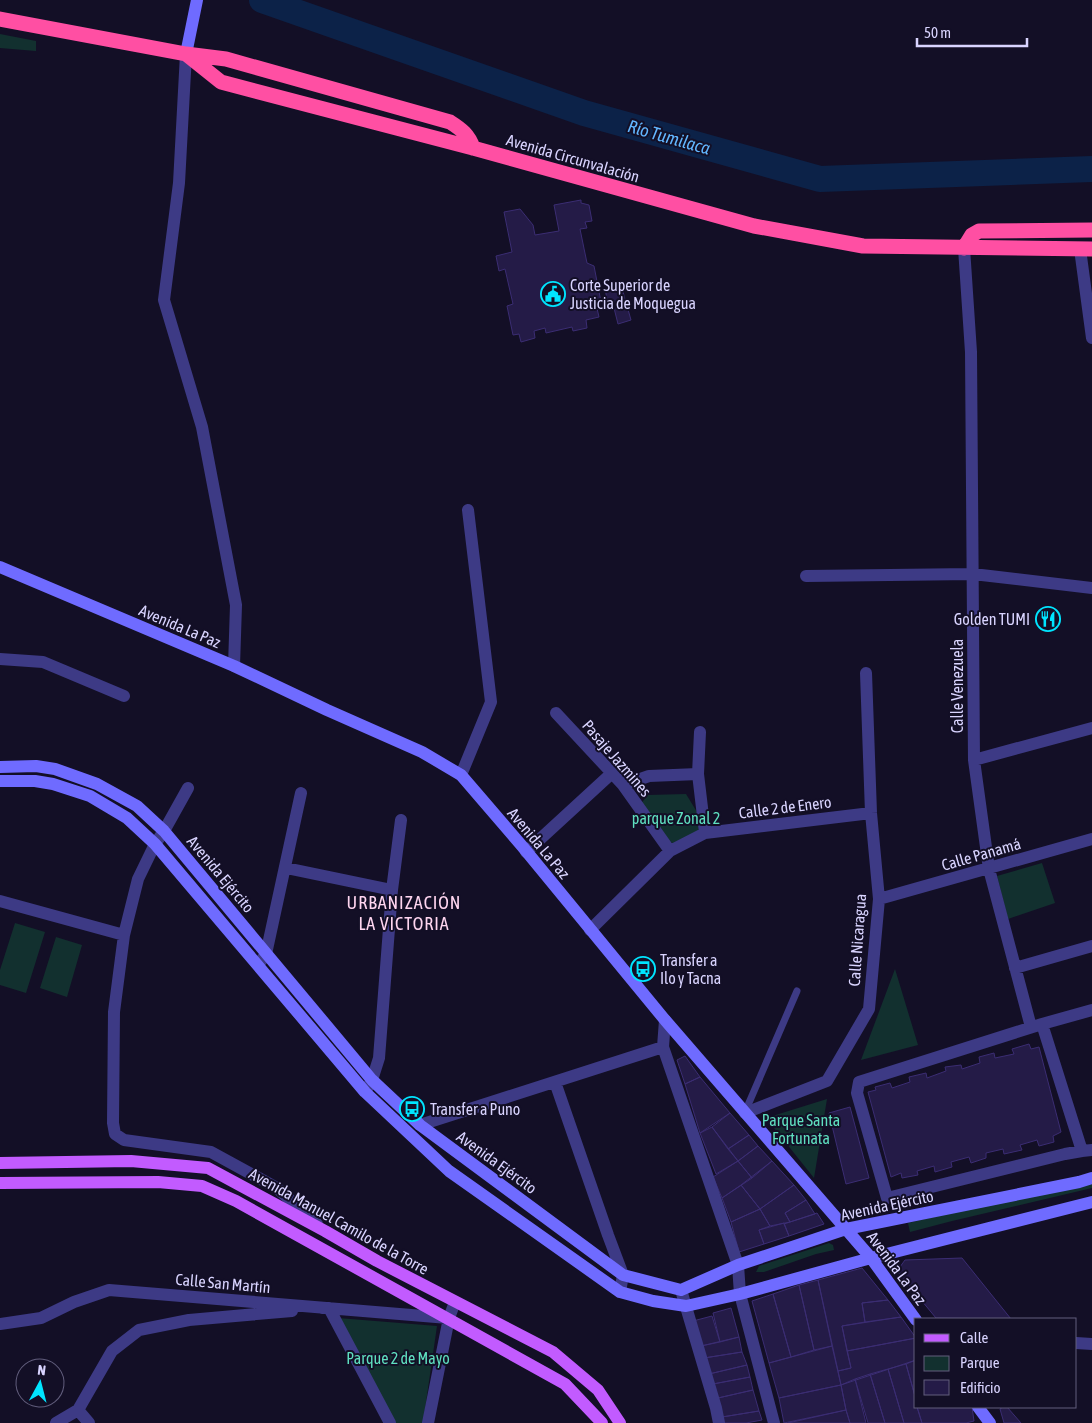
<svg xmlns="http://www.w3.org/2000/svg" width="1092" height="1423" font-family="'Asap Condensed',sans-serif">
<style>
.green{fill:#12302f}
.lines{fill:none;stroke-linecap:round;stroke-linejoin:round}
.river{stroke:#0c2248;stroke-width:26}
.building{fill:#241b47;stroke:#3b2d73}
.lane{stroke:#3d3a85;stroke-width:7}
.street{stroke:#3d3a85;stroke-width:12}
.secondary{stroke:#6f6bff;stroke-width:12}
.primary{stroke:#c25bff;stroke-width:12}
.highway{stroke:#ff4fa3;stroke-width:15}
.labels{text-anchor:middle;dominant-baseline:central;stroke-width:4;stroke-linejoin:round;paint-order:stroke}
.street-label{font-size:16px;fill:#d9d4ff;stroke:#130f26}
.poi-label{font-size:16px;fill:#d9d4ff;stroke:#130f26;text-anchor:start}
.park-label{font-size:16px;fill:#5fe0c0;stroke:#130f26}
.water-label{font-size:18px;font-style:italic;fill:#62b6ff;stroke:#130f26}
.neighbourhood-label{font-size:18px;letter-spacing:1px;fill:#ffd6f0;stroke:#130f26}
</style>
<rect width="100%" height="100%" fill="#130f26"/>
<!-- green -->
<path class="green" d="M0,34L36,41V51L0,48Z
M686,794L697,812L699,834L676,846L666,838L638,807L648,795Z
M1042,863L1055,903L1008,919L997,876Z
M15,923L45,932L26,993L0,985V970Z
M56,937L82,945L67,997L40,988Z
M895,969L918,1045L861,1060Z
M827,1099L814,1178L766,1118Z
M1092,1181V1188L952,1221L910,1232L908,1223Z
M829,1243L833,1245L834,1250L816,1254L764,1272H756L759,1266Z
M338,1318L437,1326L423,1423H393Z"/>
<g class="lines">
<!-- river -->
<path class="river" d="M262,0L584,113L820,179L1092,169"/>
</g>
<!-- building -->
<path class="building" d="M581,200V203L589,205L592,221L585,222L587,228L580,229L587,263L594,266L601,302L596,304L599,317L586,320L587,328L573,331L572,327L546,333L545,328L534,331L535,338L521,342L519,334L513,335L507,306L513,304L505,269L499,271L496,256L512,252L504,212L520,209L533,225L535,235L559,231L554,205Z
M621,285L631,320L618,324L614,308H609L605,289Z
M1029,1044L1031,1049L1039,1047L1061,1132L1053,1136L1054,1142L1039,1146L1037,1140L1020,1145L1022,1150L1004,1154L1003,1149L986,1153V1158L971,1163L969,1157L951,1162L952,1167L935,1172L934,1166L917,1171L918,1175L902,1178L901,1173L891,1177L868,1092L876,1090L875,1087L890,1083L892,1088L910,1082L909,1077L926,1073L927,1078L946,1071L945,1067L961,1065L962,1069L980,1063L979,1057L994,1053L995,1058L1014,1054L1012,1049Z
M685,1056L700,1077L685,1084L677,1060Z
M700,1077L730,1113L700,1133L685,1084Z
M850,1107L869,1178L846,1184L829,1113Z
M730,1113L749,1135L728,1149L712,1127Z
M712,1127L738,1161L716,1174L700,1133Z
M749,1135L758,1146L738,1161L728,1149Z
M758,1146L772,1161L752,1178L738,1161Z
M738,1161L752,1178L722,1198L713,1177Z
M772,1161L794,1185L760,1209L741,1185Z
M741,1185L760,1209L731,1222L722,1198Z
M794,1185L806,1200L785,1213L790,1222L770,1226L760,1209Z
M806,1200L815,1214L790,1222L785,1213Z
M760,1209L770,1226L759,1230L764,1244L739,1252L731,1222Z
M817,1213L824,1224L789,1236L784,1224Z
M784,1223L789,1236L764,1244L759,1230Z
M962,1258L1011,1319L936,1318L897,1271L905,1260Z
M862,1268L888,1300L862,1303L865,1322L842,1326L851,1368L838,1371L818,1280Z
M818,1280L832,1346L814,1350L799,1285Z
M799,1285L814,1350L791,1357L773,1294Z
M773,1294L791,1357L769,1363L752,1301Z
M888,1300L901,1317L865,1322L862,1303Z
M731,1308L739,1337L720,1342L713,1313Z
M712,1316L720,1342L701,1346L693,1321Z
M901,1317L916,1338L847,1351L842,1326Z
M739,1337L742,1352L704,1358L701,1346Z
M916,1338V1360L841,1385L838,1371L851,1368L847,1351Z
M832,1346L841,1385L779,1398L769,1363Z
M742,1352L747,1365L709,1374L704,1358Z
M916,1360V1396H915L906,1364Z
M906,1364L916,1400V1407H917L922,1423H904L888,1369Z
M747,1365L750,1377L713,1384L709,1374Z
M888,1369L904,1423H885L870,1374Z
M870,1374L885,1423H868L855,1379Z
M750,1377L753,1390L718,1398L713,1384Z
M855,1379L866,1423H850L846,1410L841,1385Z
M841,1385L846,1410L784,1423L779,1398Z
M753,1390L759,1411L722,1417L718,1398Z
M917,1407H972L974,1421L966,1423H922Z
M1003,1407H1007L1021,1423H1004L1000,1409Z
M846,1410L850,1423H788Z
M759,1411L762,1420L746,1423H723L722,1417Z"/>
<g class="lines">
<!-- lane -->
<path class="lane" d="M745,1112L797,991"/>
<!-- street -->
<path class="street" d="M186,54L179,183L164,300L202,427L236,605L234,666
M964,248L971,352L974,760L989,869L1031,1027
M1080,249L1092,338
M806,576L973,574L1092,588
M0,659L43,662L124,696
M556,713L623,785L670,851
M700,732L698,774L705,833
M974,760L1092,728
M461,775L491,702L468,510
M623,785L649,776L698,774
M188,788L164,831L155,844L138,879L124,935L114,1012L113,1123L115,1134L124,1140L211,1152L277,1188L317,1224
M526,852L612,773
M286,868L392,890
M879,899L1092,839
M0,901L124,935
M590,930L670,851L705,833L871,813
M258,965L266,954L301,793
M1015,968L1092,946
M665,1020L663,1047L738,1265L740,1294L774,1423
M1042,1024L1082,1151L1092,1150
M555,1082L608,1235L623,1275L620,1292
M368,1087L372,1080L379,1058L392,890L401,820
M745,1113L827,1081L869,1009L879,899L871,813L866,673
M420,1125L663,1047
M1082,1151L1065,1154L887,1198L857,1093L859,1082L1042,1024L1092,1010
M681,1290L716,1408L719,1423
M322,1308H329L390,1423
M0,1324L41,1318L74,1302L109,1290L448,1318
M1076,1343L1092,1344
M78,1410L89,1423
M56,1423L78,1410L112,1351L139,1330L189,1320L292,1311
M428,1423L449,1318L455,1302"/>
<!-- secondary -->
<path class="secondary" d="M186,54L197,0
M0,567L234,666L327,710L422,752L461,775L522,846L665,1020L871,1258L916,1320
M0,767L36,766L55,769L97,784L137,806L164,831L372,1080L420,1125L623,1275L681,1290L738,1265L846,1229L1079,1182L1092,1178
M0,781H35L53,784L90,796L127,818L155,844L365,1092L449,1171L620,1292L653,1301L686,1306L740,1294L871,1258L1092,1202
M978,1407L990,1423"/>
<!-- primary -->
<path class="primary" d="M0,1163L131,1161L208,1168L325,1231L377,1261L553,1352L598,1390L620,1423
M0,1183L158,1182L202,1186L236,1201L565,1384L602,1423"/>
<!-- highway -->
<path class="highway" d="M0,19L186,54L226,59L450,122C461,129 469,135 473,148
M186,54L221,82L473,148L754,226L863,246L1092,249
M964,248L972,235L979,231L1092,230"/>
</g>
<!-- icons -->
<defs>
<symbol id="civic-ring" viewBox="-11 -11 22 22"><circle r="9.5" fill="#130f26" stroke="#00e5ff" stroke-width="1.5"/><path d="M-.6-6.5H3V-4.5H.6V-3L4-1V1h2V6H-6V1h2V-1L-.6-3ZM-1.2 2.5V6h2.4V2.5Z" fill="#00e5ff"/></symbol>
<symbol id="restaurant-ring" viewBox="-11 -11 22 22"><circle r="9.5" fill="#130f26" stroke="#00e5ff" stroke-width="1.5"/><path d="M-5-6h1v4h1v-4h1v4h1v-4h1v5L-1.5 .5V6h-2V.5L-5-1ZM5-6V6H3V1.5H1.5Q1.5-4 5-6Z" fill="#00e5ff"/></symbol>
<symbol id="bus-ring" viewBox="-11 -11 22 22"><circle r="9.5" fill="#130f26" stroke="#00e5ff" stroke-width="1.5"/><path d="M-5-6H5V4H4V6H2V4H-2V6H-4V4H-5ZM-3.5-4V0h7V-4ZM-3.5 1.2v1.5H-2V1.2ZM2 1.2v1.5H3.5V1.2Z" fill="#00e5ff"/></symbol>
</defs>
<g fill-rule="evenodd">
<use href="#civic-ring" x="539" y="280" width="28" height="28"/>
<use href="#restaurant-ring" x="1034" y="605" width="28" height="28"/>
<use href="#bus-ring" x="629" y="955" width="28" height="28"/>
<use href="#bus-ring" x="398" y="1095" width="28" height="28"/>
</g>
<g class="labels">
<!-- street labels -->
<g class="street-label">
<text transform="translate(573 158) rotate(16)">Avenida Circunvalación</text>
<text transform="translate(180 626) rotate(23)">Avenida La Paz</text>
<text transform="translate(957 686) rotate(-90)">Calle Venezuela</text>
<text transform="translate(617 758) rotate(49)">Pasaje Jazmines</text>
<text transform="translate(785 807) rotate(-7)">Calle 2 de Enero</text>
<text transform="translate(539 843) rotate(50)">Avenida La Paz</text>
<text transform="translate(981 854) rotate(-16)">Calle Panamá</text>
<text transform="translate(221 874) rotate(50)">Avenida Ejército</text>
<text transform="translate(857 940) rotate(-86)">Calle Nicaragua</text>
<text transform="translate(497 1162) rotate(36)">Avenida Ejército</text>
<text transform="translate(887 1205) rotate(-12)">Avenida Ejército</text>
<text transform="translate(339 1221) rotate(29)">Avenida Manuel Camilo de la Torre</text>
<text transform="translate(897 1268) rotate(53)">Avenida La Paz</text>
<text transform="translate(223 1283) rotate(5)">Calle San Martín</text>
</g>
<!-- poi labels -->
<g class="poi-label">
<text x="570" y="285">Corte Superior de<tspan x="570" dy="18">Justicia de Moquegua</tspan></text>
<text x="1030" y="619" text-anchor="end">Golden TUMI</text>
<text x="660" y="960">Transfer a<tspan x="660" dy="18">Ilo y Tacna</tspan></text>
<text x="430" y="1109">Transfer a Puno</text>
</g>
<!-- park labels -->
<g class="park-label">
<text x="676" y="818">parque Zonal 2</text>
<text x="801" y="1120">Parque Santa<tspan x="801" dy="18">Fortunata</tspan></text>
<text x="398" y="1358">Parque 2 de Mayo</text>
</g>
<!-- water labels -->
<g class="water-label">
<text transform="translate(669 137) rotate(16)">Río Tumilaca</text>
</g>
<!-- neighbourhood labels -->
<g class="neighbourhood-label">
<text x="404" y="902">URBANIZACIÓN<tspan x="404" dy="21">LA VICTORIA</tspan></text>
</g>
</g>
<!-- legend -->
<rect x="914" y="1318" width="162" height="90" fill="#130f26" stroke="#625e7d"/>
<rect x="924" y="1334" width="25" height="8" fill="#c25bff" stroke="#625e7d"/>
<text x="960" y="1343" font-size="15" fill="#d9d4ff">Calle</text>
<rect x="924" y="1356" width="25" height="15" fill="#12302f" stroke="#625e7d"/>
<text x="960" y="1368" font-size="15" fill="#d9d4ff">Parque</text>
<rect x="924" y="1380" width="25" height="15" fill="#241b47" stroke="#625e7d"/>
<text x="960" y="1393" font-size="15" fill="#d9d4ff">Edificio</text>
<!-- north arrow -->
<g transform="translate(40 1383) rotate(7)"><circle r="24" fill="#130f26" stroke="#625e7d"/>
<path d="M0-4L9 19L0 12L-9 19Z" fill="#00e5ff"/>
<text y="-8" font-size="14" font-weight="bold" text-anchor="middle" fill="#d9d4ff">N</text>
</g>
<!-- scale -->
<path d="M917 38v8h110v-8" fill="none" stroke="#d9d4ff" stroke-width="2.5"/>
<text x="924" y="38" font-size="15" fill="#d9d4ff" stroke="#130f26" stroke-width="4" paint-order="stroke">50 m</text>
</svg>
